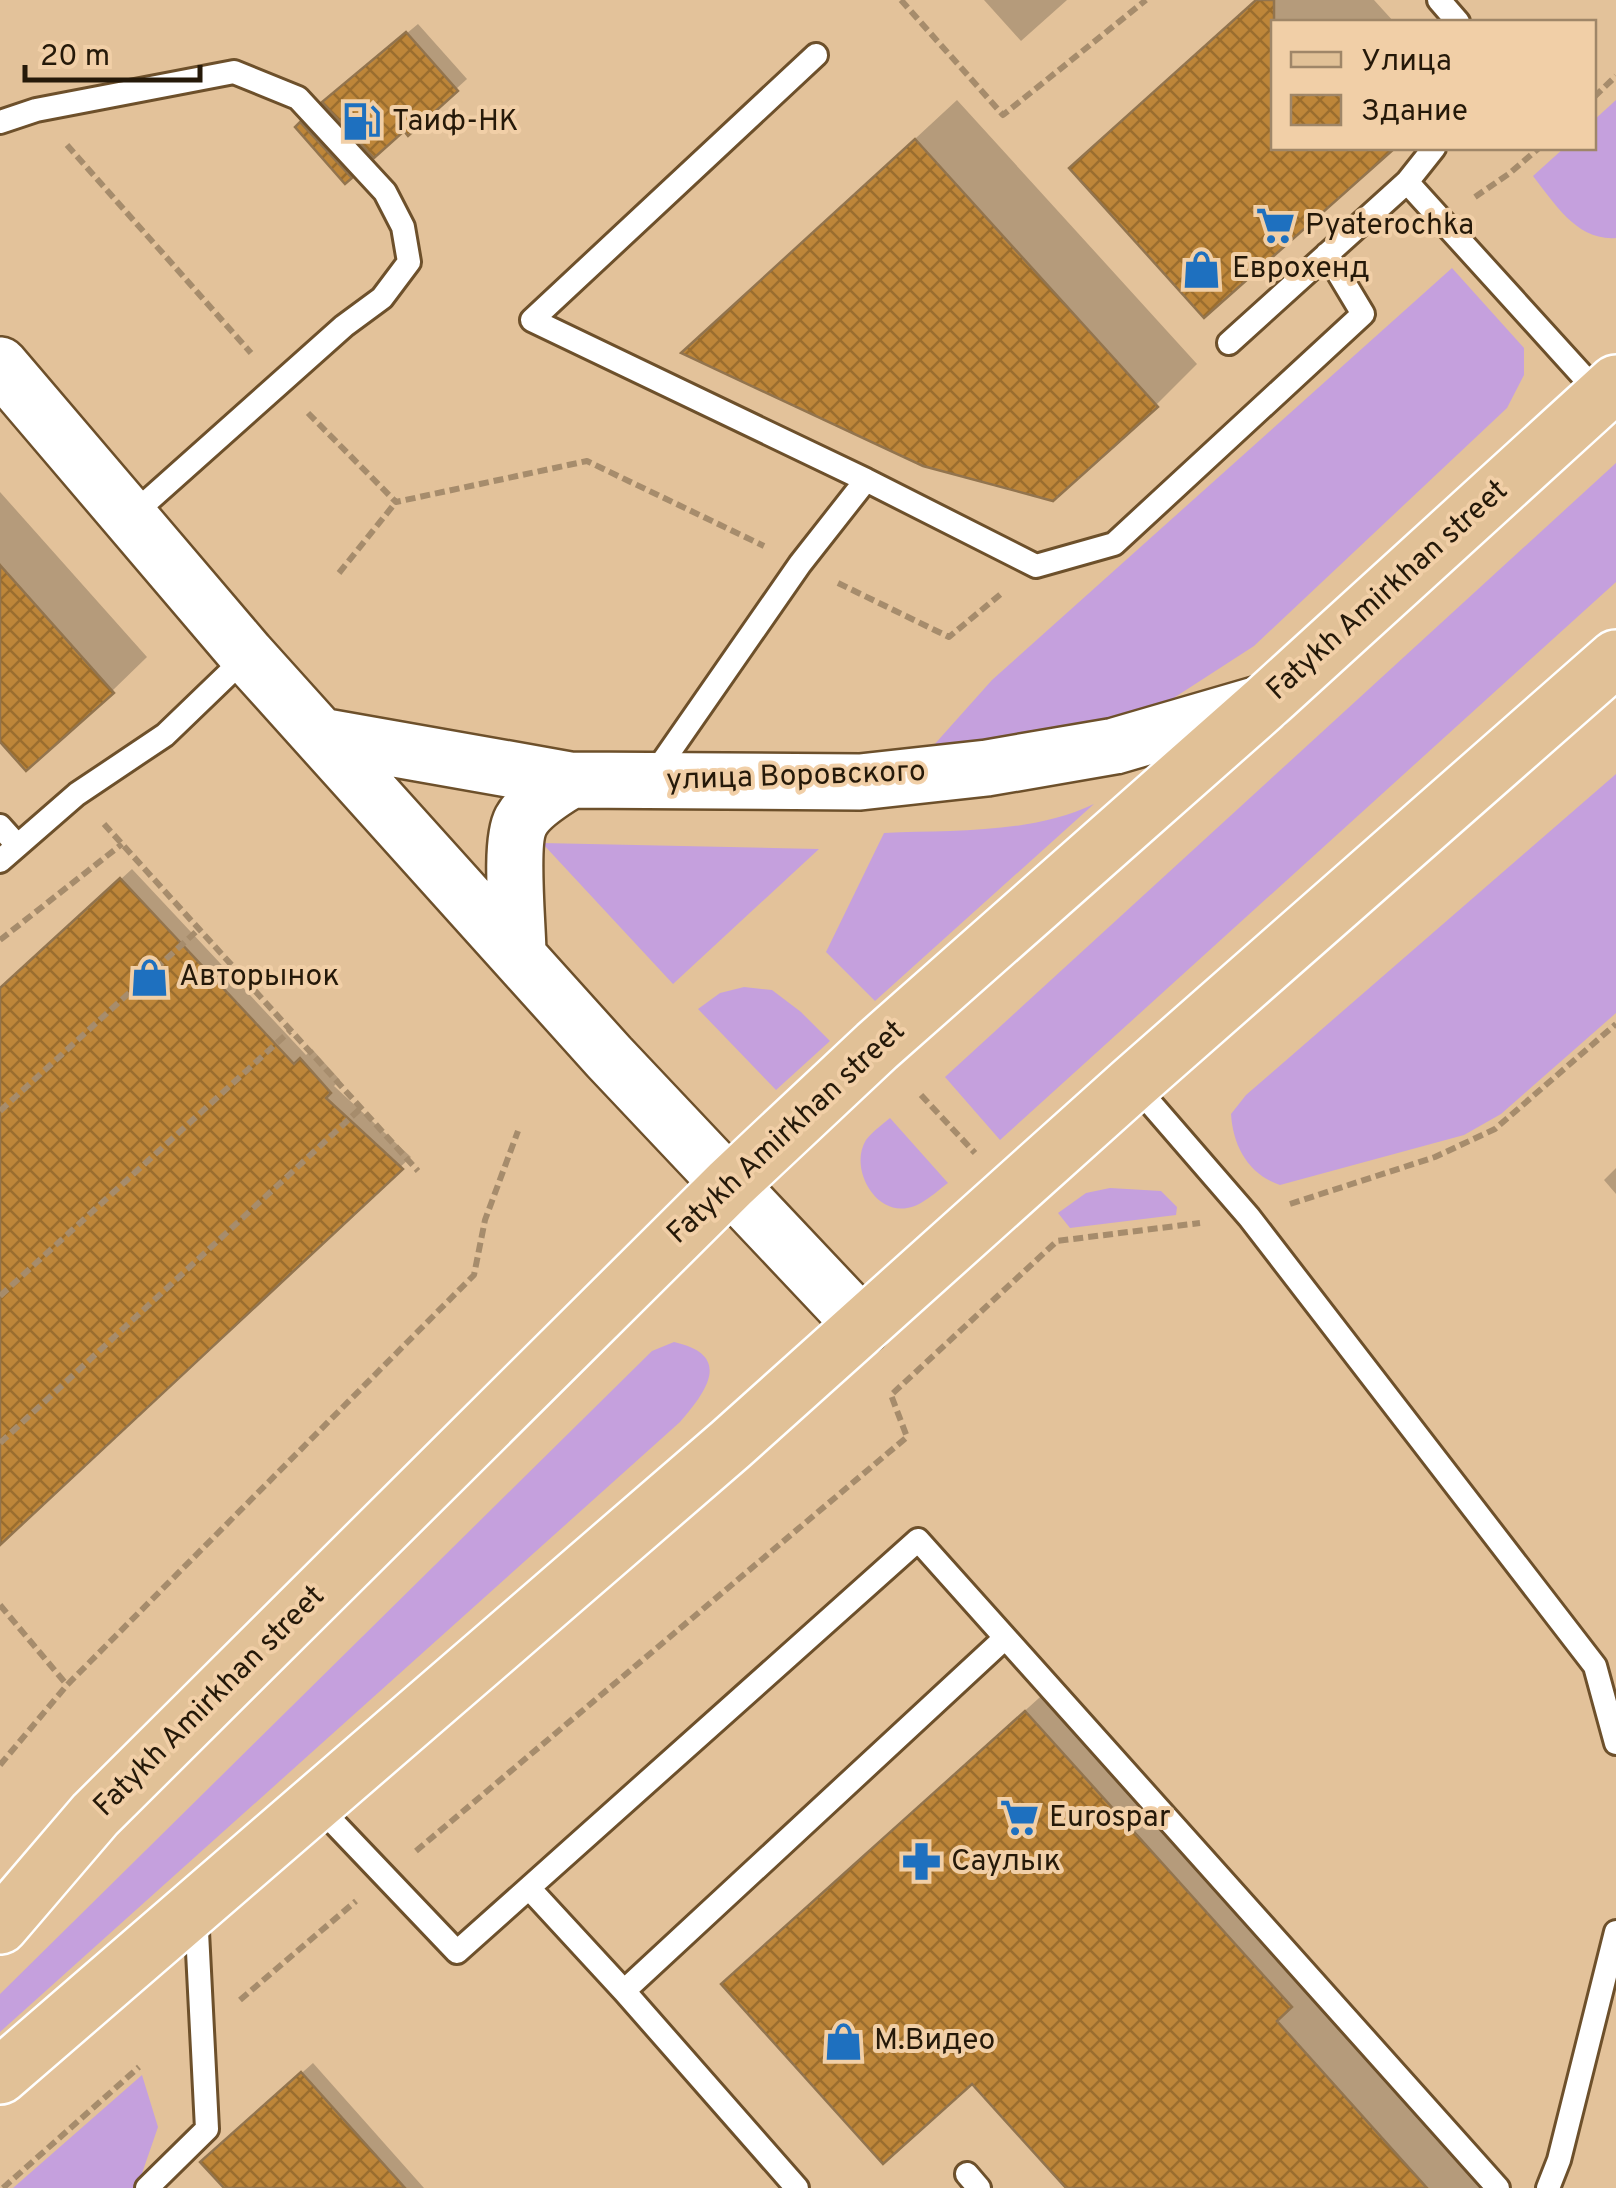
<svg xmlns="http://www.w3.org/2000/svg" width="1616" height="2188" font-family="Overpass,sans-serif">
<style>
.grass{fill:#c5a0dd}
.shadow{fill:#0003}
.building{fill:url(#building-cross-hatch);stroke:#92744e;stroke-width:2.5}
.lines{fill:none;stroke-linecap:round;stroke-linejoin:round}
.service-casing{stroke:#6d502b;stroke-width:28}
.tertiary-casing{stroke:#6d502b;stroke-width:60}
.primary-casing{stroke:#fff;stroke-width:60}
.path{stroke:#a68c6c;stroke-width:6;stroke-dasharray:10 5;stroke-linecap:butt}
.service{stroke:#fff;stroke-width:22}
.tertiary{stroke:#fff;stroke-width:55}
.primary{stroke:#e1c197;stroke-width:55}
.labels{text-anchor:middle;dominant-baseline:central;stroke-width:8;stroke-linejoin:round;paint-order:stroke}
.poi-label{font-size:30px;fill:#251909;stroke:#f1cfa7;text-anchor:start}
.street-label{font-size:30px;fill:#251909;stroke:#f1cfa7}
</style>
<defs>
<pattern id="building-cross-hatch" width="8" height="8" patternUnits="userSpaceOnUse" patternTransform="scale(2.5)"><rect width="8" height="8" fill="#be8639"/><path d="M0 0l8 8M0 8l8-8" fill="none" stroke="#9a6d2e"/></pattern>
</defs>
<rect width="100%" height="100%" fill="#e3c29a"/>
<!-- grass -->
<path class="grass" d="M1616,100V238C1577,241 1555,204 1533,176L1564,148H1594V120Z
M1452,268L1524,348V375L1507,408L1254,646L1169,701L1094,728L933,746L992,680Z
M1616,463V582L1000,1140L945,1077Z
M1616,774V1013L1501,1114L1464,1135L1280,1185C1248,1174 1233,1146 1231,1114L1246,1095Z
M1094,804L875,1001L826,952L884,833C952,830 1032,834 1094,804Z
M542,843L819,849L673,984Z
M744,987L772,990L801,1012L830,1041L776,1090L698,1009L720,993Z
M890,1118L948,1183C937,1191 922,1206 907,1208C874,1214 849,1167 866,1140C872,1132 883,1124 890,1118Z
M1110,1188L1161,1191L1177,1207L1176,1215L1070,1228L1058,1213L1086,1193Z
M674,1342C733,1355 707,1391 680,1422L0,2032V1994L652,1351Z
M142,2075L158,2127L137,2188H13Z"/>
<!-- shadow -->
<path class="shadow" d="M984,0H1067L1021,41Z
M1257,0H1374L1394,22H1274V148H1391L1205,315Z
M418,24L467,79L456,89L336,92Z
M957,100L1197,364L1156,405L685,352Z
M312,114L360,166L346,180L298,128Z
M0,492L147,657L112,691L0,738Z
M132,869L306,1055L312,1049L340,1080L334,1086L411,1157L0,1541V990Z
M1616,1168V1194L1604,1180Z
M1059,1680L1322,1973L1308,1988L1488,2188H1069L972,2080L757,1952Z
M313,2063L424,2188H227L214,2151Z"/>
<!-- building -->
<path class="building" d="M1256,0H1274V148H1395L1204,318L1069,168Z
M406,32L458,91L408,136L404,131L374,158L322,102Z
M300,122L352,178L345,184L295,127Z
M915,139L1158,407L1053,501L923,466L681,353Z
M0,565L114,693L26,771L0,742Z
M120,878L294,1064L300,1058L331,1093L326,1098L403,1169L0,1545V988Z
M1025,1711L1292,2007L1277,2021L1427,2188H1066L972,2084L883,2164L721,1984Z
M301,2072L405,2188H224L200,2162Z"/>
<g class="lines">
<defs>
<path id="service" d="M1439,0L1458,22
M816,55L532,320L866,480
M0,122L36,110L234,72L298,98L385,192L403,227L409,262L382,298L344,326L131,516
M1434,148L1407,182L1602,397
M1229,343L1407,182
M652,777L800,564L866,480L1036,566L1114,544L1363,314L1327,254
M0,826L17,845
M0,861L77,794L165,735L247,656
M1133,1083L1249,1217L1595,1666L1616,1743
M316,1804L457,1952L918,1540L1498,2188
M529,1888L624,1991L1005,1638
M624,1991L797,2188
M967,2174L979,2188
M147,2188L207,2129L196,1912
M1548,2188L1559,2160L1616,1932"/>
<path id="tertiary" d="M0,365L247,655L609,1057L863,1326
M321,736L570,780L860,782L987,768L1115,746L1266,702
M518,955C518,926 509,843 521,821C531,803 554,791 570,780"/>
<path id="primary" d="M0,1926L95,1815L730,1184L877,1046L1266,702L1616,383
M0,2076L731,1444L1133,1083L1616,658"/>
</defs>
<!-- service casing -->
<use href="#service" class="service-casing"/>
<!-- tertiary casing -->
<use href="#tertiary" class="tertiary-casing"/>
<!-- primary casing -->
<use href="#primary" class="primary-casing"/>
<!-- path -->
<path class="path" d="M901,0L1003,115L1146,0
M1594,97L1616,76
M67,145L251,353
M1475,197L1510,173L1539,148
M308,413L396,502L587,461L764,546
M339,573L396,502
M838,583L949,637L1002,593
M104,824L418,1171
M0,940L122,844
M921,1095L975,1153
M0,1111L199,929
M1290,1204L1435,1157L1495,1129L1616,1024
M0,1296L290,1031
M0,1443L361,1108
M0,1605L67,1685
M0,1765L67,1685L474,1275L485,1220L518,1131
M416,1851L907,1437L891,1395L1057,1241L1200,1223
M240,2000L356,1901
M3,2188L139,2067"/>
<!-- service -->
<use href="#service" class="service"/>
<!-- tertiary -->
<use href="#tertiary" class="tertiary"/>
<!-- primary -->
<use href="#primary" class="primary"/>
</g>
<!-- icons -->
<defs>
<symbol id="fuel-bare" viewBox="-9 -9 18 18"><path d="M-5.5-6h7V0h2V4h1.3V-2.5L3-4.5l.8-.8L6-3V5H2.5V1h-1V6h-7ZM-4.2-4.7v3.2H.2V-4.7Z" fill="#1e70bf" stroke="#f1cfa7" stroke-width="2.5" paint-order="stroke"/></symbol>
<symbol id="supermarket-bare" viewBox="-9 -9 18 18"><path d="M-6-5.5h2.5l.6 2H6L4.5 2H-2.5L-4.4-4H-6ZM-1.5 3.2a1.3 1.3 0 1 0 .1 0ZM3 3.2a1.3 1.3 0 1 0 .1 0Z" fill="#1e70bf" stroke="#f1cfa7" stroke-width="2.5" paint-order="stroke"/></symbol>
<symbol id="shop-bare" viewBox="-9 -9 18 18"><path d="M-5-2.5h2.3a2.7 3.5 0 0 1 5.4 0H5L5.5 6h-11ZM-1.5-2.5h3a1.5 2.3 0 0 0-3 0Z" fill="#1e70bf" stroke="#f1cfa7" stroke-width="2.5" paint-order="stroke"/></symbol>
<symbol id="pharmacy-bare" viewBox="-9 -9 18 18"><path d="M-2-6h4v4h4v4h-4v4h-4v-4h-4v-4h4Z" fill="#1e70bf" stroke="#f1cfa7" stroke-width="2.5" paint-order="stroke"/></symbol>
</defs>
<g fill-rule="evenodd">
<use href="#fuel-bare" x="334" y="94" width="55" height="55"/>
<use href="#supermarket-bare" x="1248" y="198" width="55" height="55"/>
<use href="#shop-bare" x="1174" y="242" width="55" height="55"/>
<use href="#shop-bare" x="122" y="950" width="55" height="55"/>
<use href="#supermarket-bare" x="992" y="1790" width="55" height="55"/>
<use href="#pharmacy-bare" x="894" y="1834" width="55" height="55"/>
<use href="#shop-bare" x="816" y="2014" width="55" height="55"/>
</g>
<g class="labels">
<!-- poi labels -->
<g class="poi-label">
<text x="392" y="122">Таиф-НК</text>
<text x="1305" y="226">Pyaterochka</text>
<text x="1232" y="269">Еврохенд</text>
<text x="179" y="977">Авторынок</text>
<text x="1049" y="1818">Eurospar</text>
<text x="951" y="1862">Саулык</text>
<text x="874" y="2041">М.Видео</text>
</g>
<!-- street labels -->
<g class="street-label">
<text transform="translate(1388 591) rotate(-42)">Fatykh Amirkhan street</text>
<text transform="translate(796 777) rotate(-2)">улица Воровского</text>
<text transform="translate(787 1133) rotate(-43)">Fatykh Amirkhan street</text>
<text transform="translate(210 1702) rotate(-45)">Fatykh Amirkhan street</text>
</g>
</g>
<!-- legend -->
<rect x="1271" y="20" width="325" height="130" fill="#f1cfa7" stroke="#9f8668" stroke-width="2.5"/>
<rect x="1291" y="52" width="50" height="15" fill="#e1c197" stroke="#9f8668" stroke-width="2.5"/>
<text x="1361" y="70" font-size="30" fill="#251909">Улица</text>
<rect x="1291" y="95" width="50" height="30" fill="url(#building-cross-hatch)" stroke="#9f8668" stroke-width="2.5"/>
<text x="1361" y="120" font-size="30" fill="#251909">Здание</text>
<!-- scale -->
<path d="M25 65v15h175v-15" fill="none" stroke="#251909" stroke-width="5"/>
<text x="40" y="65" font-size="30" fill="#251909" stroke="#f1cfa7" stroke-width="8" paint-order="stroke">20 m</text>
</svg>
